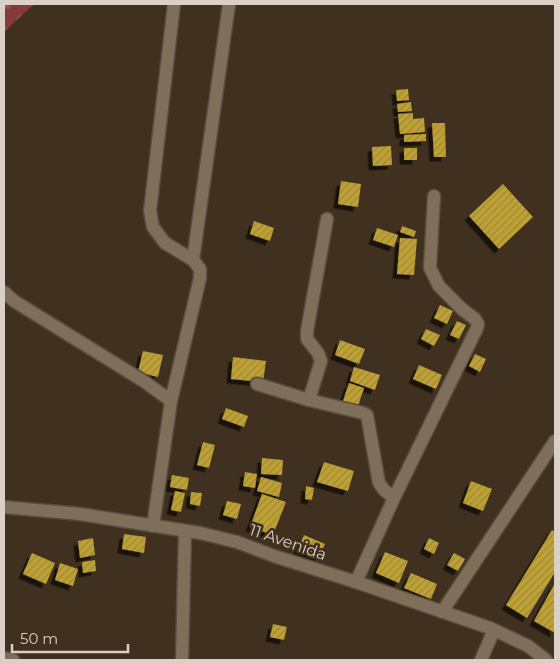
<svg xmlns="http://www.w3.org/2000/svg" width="559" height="664" font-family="Montserrat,sans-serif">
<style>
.forest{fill:url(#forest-firs)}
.building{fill:url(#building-hatch);filter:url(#shadow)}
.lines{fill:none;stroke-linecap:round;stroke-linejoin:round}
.street-casing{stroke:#584c3c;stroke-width:15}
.secondary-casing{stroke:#584c3c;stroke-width:15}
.street{stroke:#7f6e5a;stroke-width:12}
.secondary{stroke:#7f6e5a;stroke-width:12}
.labels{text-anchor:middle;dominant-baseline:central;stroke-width:5;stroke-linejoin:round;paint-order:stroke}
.street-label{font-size:16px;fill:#dad0c5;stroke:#40301f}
</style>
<defs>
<pattern id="forest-firs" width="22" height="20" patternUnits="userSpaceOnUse" patternTransform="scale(1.25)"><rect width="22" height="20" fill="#843b39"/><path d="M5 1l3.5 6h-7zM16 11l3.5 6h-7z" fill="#955654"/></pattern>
<pattern id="building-hatch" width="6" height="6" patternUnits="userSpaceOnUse" patternTransform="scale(1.25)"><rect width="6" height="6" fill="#bea136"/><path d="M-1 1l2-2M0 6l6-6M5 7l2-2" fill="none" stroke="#9f8837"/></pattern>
<filter id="shadow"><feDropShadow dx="-4.5" dy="4.5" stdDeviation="0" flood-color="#0009"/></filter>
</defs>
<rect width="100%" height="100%" fill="#40301f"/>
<!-- forest -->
<path class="forest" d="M4,4H34L4,32Z"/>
<!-- building -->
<path class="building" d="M408,89L409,100L397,101L396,90Z
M411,102L412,111L398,112L397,104Z
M413,113V119L424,118L425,132L400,134L398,114Z
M432,123H445L446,157H434Z
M426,134V141L404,142V135Z
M391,146L392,165L373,166L372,147Z
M404,148H417V160H404Z
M341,181L361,184L358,207L338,204Z
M503,184L533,217L499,249L469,216Z
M254,221L274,228L270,241L250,234Z
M402,226L416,231L414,237L400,232Z
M377,228L398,235L394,247L373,240Z
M400,238L417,239L414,275L397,274Z
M440,305L453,311L447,324L434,318Z
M457,321L466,325L459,339L450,335Z
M426,329L440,335L434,346L421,339Z
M340,340L365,349L359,364L335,355Z
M143,351L163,355L158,377L138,372Z
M475,354L486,359L480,372L469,366Z
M233,357L266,361L263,382L231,379Z
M419,365L442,375L436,389L413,379Z
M354,367L380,375L375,390L350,381Z
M349,383L364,388L357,409L342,404Z
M226,408L248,416L244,427L222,419Z
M203,442L215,445L209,468L197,465Z
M262,458L283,460L282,475L261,474Z
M324,462L354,471L348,491L317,482Z
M245,472L257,474L255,488L243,486Z
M172,475L189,478L187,490L170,487Z
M261,477L282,483L279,497L257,491Z
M471,481L492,489L483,511L463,503Z
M306,486L314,488L312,500L305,499Z
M175,491L185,493L181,512L171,510Z
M191,492L202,493L200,506L190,504Z
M262,494L286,502L273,535L250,527Z
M227,501L241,504L237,519L223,515Z
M552,530L555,532V572L527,618L506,605Z
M124,534L146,537L144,553L122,549Z
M304,535L325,544L319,558L298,549Z
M93,538L95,555L80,558L78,541Z
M429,538L439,543L434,554L424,549Z
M385,552L408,561L399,583L376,573Z
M32,553L55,563L46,584L23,574Z
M454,553L465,559L458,571L447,565Z
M95,560L96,571L83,573L82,562Z
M60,563L78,569L73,586L55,580Z
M411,573L437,584L431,599L404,588Z
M555,583V633L534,621Z
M273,624L287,627L284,640L270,637Z"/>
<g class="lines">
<defs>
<path id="street" d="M193,260L229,4
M4,292L14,301L145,382L171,401
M257,384L309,400L363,413L367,415L379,483L384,490L394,498
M309,400L321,361L318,353L307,339V331L327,219
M153,526L171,401L200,278V269L193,260L165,243L153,227L150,211L174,4
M356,582L394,498L477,328L478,324L475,319L462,309L439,286L430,268L434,196
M442,612L555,441
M4,658L13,660
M182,660L185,531
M481,660L494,630"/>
<path id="secondary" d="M4,507L80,514L200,533L237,542L274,556L356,582L490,628L528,646L546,660"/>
</defs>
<!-- street casing -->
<use href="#street" class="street-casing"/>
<!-- secondary casing -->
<use href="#secondary" class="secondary-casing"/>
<!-- street -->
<use href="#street" class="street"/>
<!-- secondary -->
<use href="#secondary" class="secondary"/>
</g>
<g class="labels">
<!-- street labels -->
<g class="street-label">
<text transform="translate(288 542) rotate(19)">11 Avenida</text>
</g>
</g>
<!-- border -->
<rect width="559" height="664" fill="none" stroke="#dad0c5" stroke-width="10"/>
<!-- scale -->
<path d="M12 644v8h116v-8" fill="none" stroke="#dad0c5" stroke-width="2.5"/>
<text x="20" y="644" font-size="15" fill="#dad0c5" stroke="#40301f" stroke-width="4" paint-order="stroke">50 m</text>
</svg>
